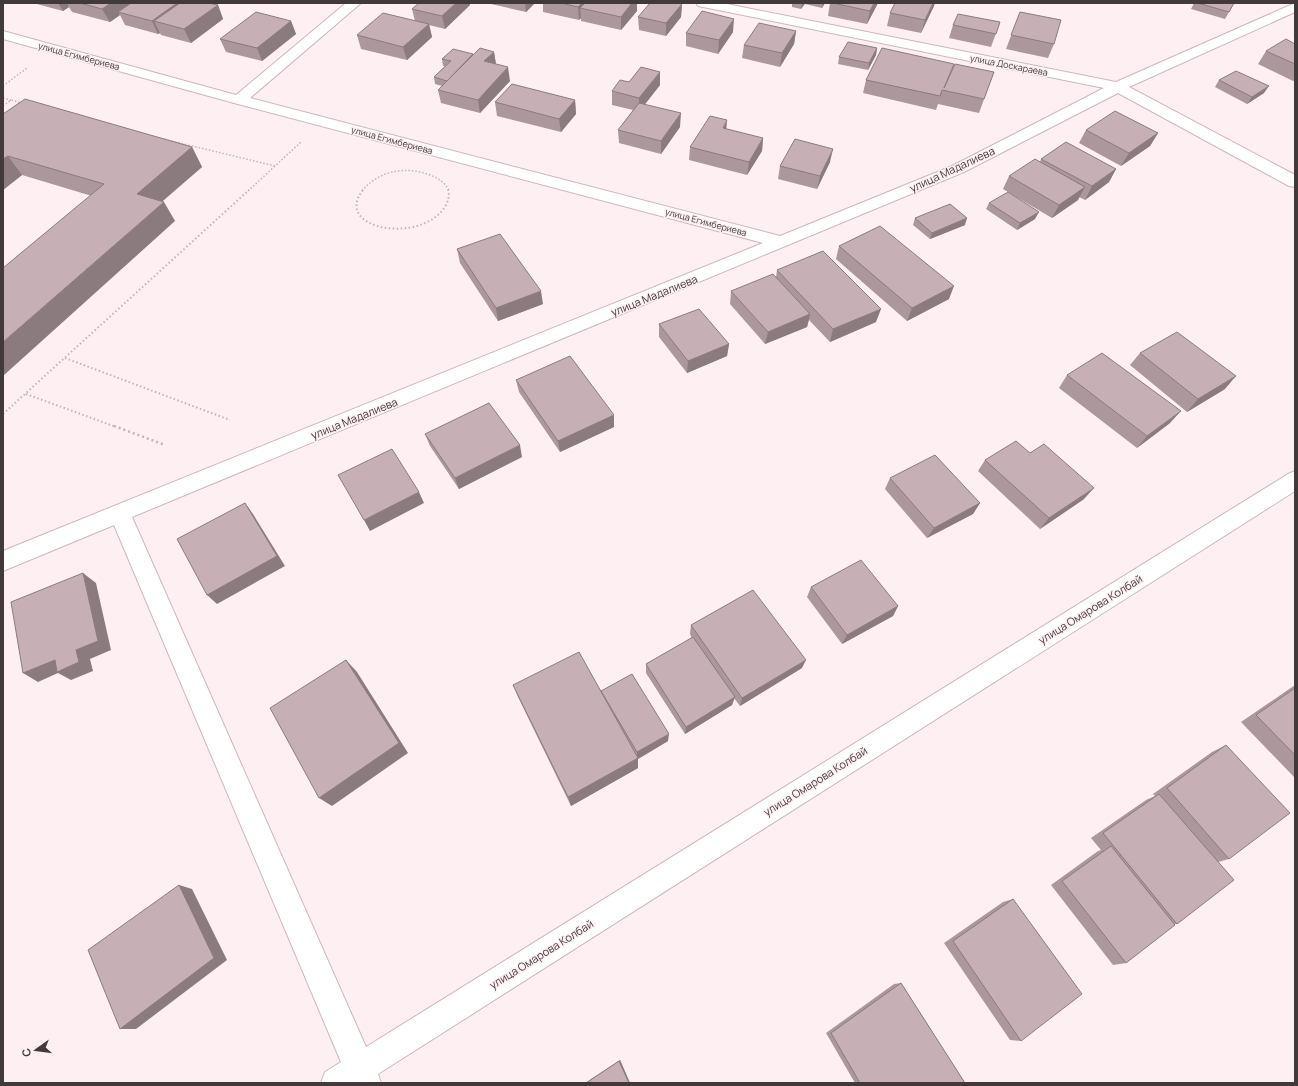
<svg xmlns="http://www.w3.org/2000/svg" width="1298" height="1086" font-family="Manrope,sans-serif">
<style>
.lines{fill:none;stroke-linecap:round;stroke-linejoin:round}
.minor-casing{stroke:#cdb6bb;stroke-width:2}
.path-far2{stroke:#c0b4b6;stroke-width:1.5;stroke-dasharray:1.5 2;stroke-linecap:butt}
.path-far1{stroke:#c0b4b6;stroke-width:2;stroke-dasharray:1.5 2.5;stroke-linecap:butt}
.path{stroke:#c0b4b6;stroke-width:2.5;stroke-dasharray:2 3;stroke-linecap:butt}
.minor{fill:#fff;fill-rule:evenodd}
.wall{fill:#ab979c}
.shaded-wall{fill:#8b7b7f}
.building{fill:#c7b0b5;stroke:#8b7b7f}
.labels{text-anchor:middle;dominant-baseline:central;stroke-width:3;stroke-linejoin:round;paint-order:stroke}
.far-street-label{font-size:9px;fill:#42393b;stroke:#fef0f2}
.street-label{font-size:11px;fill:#42393b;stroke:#fef0f2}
</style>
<rect width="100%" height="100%" fill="#fef0f2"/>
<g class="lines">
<defs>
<path id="minor" d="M346,3H361L250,98L780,236L952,166L1104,88L703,7L698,6L696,3H722L1116,82L1295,3V12L1129,87L1295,175V187L1289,186L1118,93L964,172L132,517L366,1047L1288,474L1295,471V491L378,1074L381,1083H321L325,1072L341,1062L114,525L3,571V551L763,243L234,103L3,39V31L236,95Z"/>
</defs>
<!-- minor casing -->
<use href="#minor" class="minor-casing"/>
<!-- path-far2 -->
<path class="path-far2" d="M3,86L27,68
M3,98L11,100
M3,106L11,100L22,103
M151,136L275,166L301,142
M248,191L275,166
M362,191C379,170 407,166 430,175C438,178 446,183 449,191"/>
<!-- path-far1 -->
<path class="path-far1" d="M363,190C332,229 420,245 445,207C448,201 450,196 448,190
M65,358L230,420
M26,394L116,427
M3,414L249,190"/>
<!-- path -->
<path class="path" d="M114,426L165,445"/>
<!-- minor -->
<use href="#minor" class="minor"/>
</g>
<!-- wall -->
<path class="wall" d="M33,3H128L129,4L218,5L223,19L191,43L161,35L160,33L158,34L125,25L120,15L110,22L72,12L69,7L63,11Z
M491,3H535L526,12L491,4Z
M543,3H637V11L621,30L581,21V18L579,20L543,12Z
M792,3H825L822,8L805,4L801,9L792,7Z
M830,3H878L867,24L828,16Z
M1194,3H1234L1225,19L1191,9Z
M682,4L681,17L666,36L639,30L638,17Z
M470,5L445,29L429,25L432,37L407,60L361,49L357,35L415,21L412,9Z
M934,6L921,33L887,26L890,13Z
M1020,12L1054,44L1048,58L1006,49Z
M291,21L296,34L262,61L226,52L220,39Z
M1000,22L991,47L949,38L953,25Z
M796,31L794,44L780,67L742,58L744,45Z
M733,32L718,54L686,46V33Z
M1295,44V80L1293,81L1258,64L1266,51Z
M877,48L876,55L868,70L838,64L839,57Z
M494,52L496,64L510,81L480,113L441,103L438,90L442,86L435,84L434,77L445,66H443L442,59Z
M994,72L979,113L938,104L936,110L863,93L866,80L951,73Z
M1219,80L1264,93L1247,104L1215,87Z
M629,82L660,85L645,104L680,127L661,154L619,143L618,130L633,110L612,105V91Z
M575,100L576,114L561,132L497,116L495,102Z
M3,114L192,147L202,167L162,201L175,221L22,175L3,190Z
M726,129L763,138L762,151L747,175L689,160L690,147Z
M1086,130L1158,133L1150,146L1121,166L1079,143Z
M1041,159L1116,169L1109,182L1085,200L1079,197L1078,200L1052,218L1003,189L1009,176L1040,162Z
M830,162L817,189L778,179L780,166Z
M989,203L1035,219L1017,230L986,209Z
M915,218L965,225L930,239L913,225Z
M839,246L949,299L907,321L836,259Z
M457,249L543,304L498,321L460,263Z
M777,270L876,322L830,342L809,320L807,327L765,344L730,304L731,291L776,277Z
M659,324L729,344L727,356L687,373L659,337Z
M1140,353L1225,389L1187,412L1130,365Z
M1067,375L1170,423L1137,448L1059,388Z
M516,380L614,415V427L560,452L519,392Z
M425,434L522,457L459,489L430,446Z
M1030,453L1084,499L1040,529L978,471L985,460Z
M890,478L980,503L973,514L927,538L885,489Z
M811,587L898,606L893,616L842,644L807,597Z
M691,625L802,668L740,706L734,698L732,705L685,734L646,673V664L692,638L690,634Z
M513,685L601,691L668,741L638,759V768L571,806L518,697Z
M1295,685V778L1241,722Z
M1226,745L1229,859L1218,862L1177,924H1174L1126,963L1113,965L1051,885L1098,851L1101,850L1091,838L1146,800L1155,796L1153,794L1212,752Z
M1013,899L1021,1041L1010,1040L944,943L1003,902Z
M901,983L965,1083H855L826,1033L894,984Z
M620,1060L630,1083H585Z"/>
<!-- shaded-wall -->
<path class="shaded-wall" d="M58,3H67L69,7L63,11Z
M111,3H128L131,8L118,12L120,15L110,22L102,9Z
M177,3H188L154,21L160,33L158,34L152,21Z
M456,3H470V5L445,29L442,16Z
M525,3H535L526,12Z
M582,3H595L580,8L581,18L579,20L578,7Z
M632,3H637V11L621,30V17Z
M802,3H805L801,9Z
M823,3H825L822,8Z
M874,3H878L867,24L870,11Z
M933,3H935L934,6L921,33L925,20Z
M682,4L681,17L666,36V23Z
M218,5L223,19L191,43L184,29Z
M734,19L733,32L718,54L719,40Z
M291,21L296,34L262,61L257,48Z
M429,24L432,37L407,60L403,47Z
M796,31L794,44L780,67L782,53Z
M877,48L876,55L868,70L869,63Z
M494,52L496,65L484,61Z
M508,67L510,81L480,113L478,100Z
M660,72V85L639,112V98Z
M1269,86L1264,93L1247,104L1252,97Z
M575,100L576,114L561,132L559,119Z
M681,113L680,127L661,154V141Z
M727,120L726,134L723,128Z
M1158,133L1150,146L1121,166L1129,153Z
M763,138L762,151L747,175L749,162Z
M192,147L202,167L149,213L137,194Z
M833,149L830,162L817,189L820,176Z
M8,156L22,175L3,190V159Z
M1116,169L1109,182L1085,200L1092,186Z
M1085,187L1078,200L1052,218L1059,205Z
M164,202L175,221L3,376V342Z
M1039,212L1035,219L1017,230L1020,223Z
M967,218L965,225L930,239L932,233Z
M954,286L949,299L907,321L912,308Z
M541,291L543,304L498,321L496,308Z
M881,309L876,322L830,342L833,329Z
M810,314L807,327L765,344L768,332Z
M729,344L727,356L687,373L688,361Z
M1236,376L1225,389L1187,412L1198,399Z
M1181,411L1170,423L1137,448L1147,436Z
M614,415V427L560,452L558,441Z
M520,445L522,457L459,489L455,478Z
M1094,488L1084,499L1040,529L1049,518Z
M419,492L424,503L370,531L364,520Z
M245,503L253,514L285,566L217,604L207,595Z
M980,503L973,514L927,538L934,528Z
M83,573L96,583L111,650L90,659L93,671L71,680L58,673L38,682L23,673Z
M898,606L893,616L842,644L847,635Z
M346,660L357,672L408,753L332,806L319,798Z
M806,660L802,668L740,706L742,698Z
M735,697L732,705L685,734L686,727Z
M669,734L668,741L638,759V768L571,806L568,797L637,759V752Z
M179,885L192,889L227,960L136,1029H120Z
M620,1060L630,1083H629L619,1061Z"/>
<!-- building -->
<path class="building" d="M80,3H111L102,9Z
M131,3H177L152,21L118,12Z
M180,3H209L218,5L184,29L154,21Z
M419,3H456L442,16L412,9Z
M561,3H582L578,7Z
M585,3H632L621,17L580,8Z
M650,3H677L682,4L666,23L638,17Z
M833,3H874L870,11Z
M895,3H933L925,20L890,13Z
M1198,3H1234L1229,12Z
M702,11L734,19L719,40L686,33Z
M256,12L291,21L257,48L220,39Z
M1020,12L1061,20L1054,44L1011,35Z
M383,13L429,24L403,47L357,35Z
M958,14L1000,22L996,34L953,25Z
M759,23L796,31L782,53L744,45Z
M1286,39L1295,44V64L1266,51Z
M848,42L877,48L869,63L839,57Z
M480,48L494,52L484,61L508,67L478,100L438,90Z
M882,48L954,64L944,88L955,64L994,72L984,99L942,90L940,96L866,80Z
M453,49L473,54L447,81L434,77L451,61L442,59Z
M641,67L660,72L639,98L612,91L620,80L629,82Z
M1236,71L1269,86L1252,97L1219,80Z
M512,84L575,100L559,119L495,102Z
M25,99L192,147L137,194L164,202L3,342V268L104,184L8,156L3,159V114Z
M639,103L681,113L661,141L618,130Z
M1115,111L1158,133L1129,153L1086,130Z
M710,116L727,120L723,128L763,138L749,162L690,147Z
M795,139L833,149L820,176L780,166Z
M1066,142L1116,169L1092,186L1041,159Z
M1035,159L1085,187L1059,205L1009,176Z
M1008,192L1039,212L1020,223L989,203Z
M950,204L967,218L932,233L915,218Z
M880,226L954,286L912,308L839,246Z
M500,234L541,291L496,308L457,249Z
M823,251L881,309L833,329L777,270Z
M773,274L810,314L768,332L731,291Z
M699,309L729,344L688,361L659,324Z
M1177,332L1236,376L1198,399L1140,353Z
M1102,353L1181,411L1147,436L1067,375Z
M570,356L614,415L558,441L516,380Z
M489,403L520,445L455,478L425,434Z
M1016,441L1030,453L1044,444L1094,488L1049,518L985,460Z
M392,449L419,492L364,520L338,475Z
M935,455L980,503L934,528L890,478Z
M245,503L277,556L207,595L177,539Z
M861,560L898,606L847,635L811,587Z
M83,573L98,641L76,650L79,662L57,672L55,660L23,673L11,602Z
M753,590L806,660L742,698L691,625Z
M693,637L735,697L686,727L646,664Z
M579,652L638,758L568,797L513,685Z
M346,660L399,743L319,798L270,708Z
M632,674L669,734L637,752L601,691Z
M1295,688V755L1256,715Z
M1226,745L1290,813L1229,859L1167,788Z
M1159,794L1234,880L1177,924L1103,833Z
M1111,846L1175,925L1126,963L1062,881Z
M179,885L214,958L120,1029L88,950Z
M1013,899L1082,994L1021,1041L953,941Z
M901,983L965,1083H860L831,1033Z
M619,1061L629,1083H586Z"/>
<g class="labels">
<!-- far-street labels -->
<g class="far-street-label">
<text transform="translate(79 56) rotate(15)">улица Егимбериева</text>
<text transform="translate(1009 65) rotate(11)">улица Доскараева</text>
<text transform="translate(392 140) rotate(15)">улица Егимбериева</text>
<text transform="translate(706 222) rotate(15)">улица Егимбериева</text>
</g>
<!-- street labels -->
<g class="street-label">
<text transform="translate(952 169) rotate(-25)">улица Мадалиева</text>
<text transform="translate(654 295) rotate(-22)">улица Мадалиева</text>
<text transform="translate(354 418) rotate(-22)">улица Мадалиева</text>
<text transform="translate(1090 609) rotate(-32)">улица Омарова Колбай</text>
<text transform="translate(815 781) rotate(-32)">улица Омарова Колбай</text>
<text transform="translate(541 954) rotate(-32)">улица Омарова Колбай</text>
</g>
</g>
<!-- border -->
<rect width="1298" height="1086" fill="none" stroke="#42393b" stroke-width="8"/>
<!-- north arrow -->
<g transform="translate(36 1050) rotate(256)" stroke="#fef0f2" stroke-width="3" paint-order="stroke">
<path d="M0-3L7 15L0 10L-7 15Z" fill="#42393b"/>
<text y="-6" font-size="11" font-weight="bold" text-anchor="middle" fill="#42393b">С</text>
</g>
</svg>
